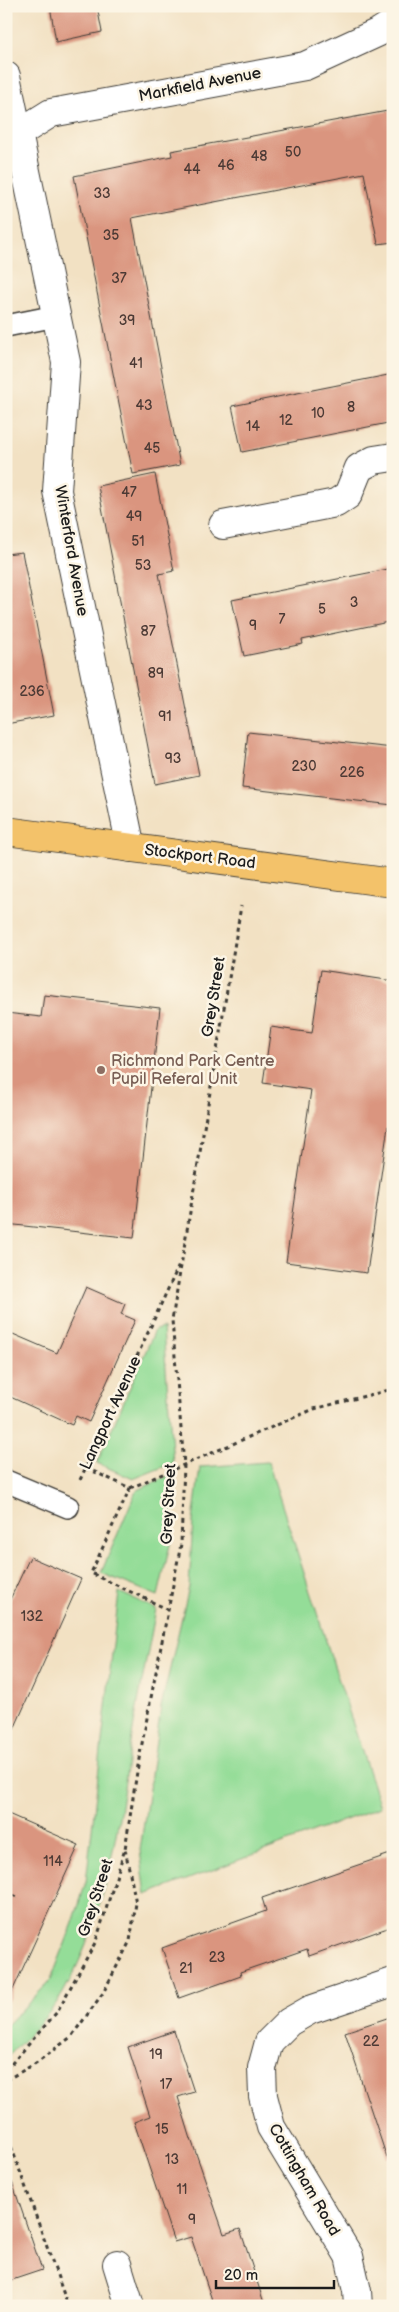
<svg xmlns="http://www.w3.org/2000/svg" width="399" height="2312" font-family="'Balsamiq Sans',sans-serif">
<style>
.green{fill:#94dd98;stroke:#587c5a}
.building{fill:#da957f}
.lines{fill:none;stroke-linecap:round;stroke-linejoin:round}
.lane-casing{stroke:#3c3a35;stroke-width:24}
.street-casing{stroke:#3c3a35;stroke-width:30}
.highway-casing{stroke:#3c3a35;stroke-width:30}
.path{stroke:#3c3a35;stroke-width:3;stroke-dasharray:4 4;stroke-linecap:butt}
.lane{stroke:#fff;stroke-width:21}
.street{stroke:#fff;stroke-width:28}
.highway{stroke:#f3c26a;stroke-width:28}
.education-dot{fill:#8d6e63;stroke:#fcf5e5;stroke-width:2}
.labels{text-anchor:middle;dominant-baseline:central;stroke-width:5;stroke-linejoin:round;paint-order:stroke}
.number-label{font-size:14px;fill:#4c3a35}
.street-label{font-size:16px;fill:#1c1c1c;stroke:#fcf5e5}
.education-label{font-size:16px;fill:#785e54;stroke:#fcf5e5;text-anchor:start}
</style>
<rect width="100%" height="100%" fill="#fcf5e5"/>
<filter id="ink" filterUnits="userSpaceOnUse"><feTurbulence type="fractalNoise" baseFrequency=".02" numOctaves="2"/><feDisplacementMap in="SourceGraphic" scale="10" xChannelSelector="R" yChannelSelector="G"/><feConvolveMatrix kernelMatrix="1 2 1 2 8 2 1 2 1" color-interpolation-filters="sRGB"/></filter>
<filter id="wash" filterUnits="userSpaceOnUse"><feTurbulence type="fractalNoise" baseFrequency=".0096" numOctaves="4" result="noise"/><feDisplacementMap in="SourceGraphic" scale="20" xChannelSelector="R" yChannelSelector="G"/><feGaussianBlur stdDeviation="1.12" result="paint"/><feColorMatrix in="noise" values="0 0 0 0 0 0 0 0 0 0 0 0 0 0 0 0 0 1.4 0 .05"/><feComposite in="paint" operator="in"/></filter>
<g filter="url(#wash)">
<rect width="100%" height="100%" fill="#f2e1c3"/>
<!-- green -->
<path class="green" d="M163,1328L173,1463L133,1479L97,1463L155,1330Z
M268,1462L380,1807L146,1895L140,1850L161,1707L189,1587L193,1521L200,1467Z
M172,1474L174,1481L170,1545L158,1596L101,1573L136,1491Z
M119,1592L156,1609C149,1647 141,1685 134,1724C119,1815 110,1911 63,1993C48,2018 25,2038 6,2059V2026L51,1980L73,1923L86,1882Z"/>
<g id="blocks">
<!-- building -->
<path class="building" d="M50,6H97L102,32L56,42Z
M393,110V242L378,244L364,173L132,218L180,465L133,474L74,176L172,156L171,151Z
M393,374V422L242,452L232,406Z
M155,474L174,571L159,574L199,775L155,784L98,486Z
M22,552L54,715L6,724V554Z
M393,568V621L302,640L303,644L244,656L232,600Z
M248,732L393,748V805L242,788Z
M321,970L393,981V1126H388L367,1273L286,1262L311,1090L263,1083L271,1027L312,1033Z
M44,995L160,1008L134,1238L6,1224V1013L41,1017Z
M86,1287L125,1304L121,1314L135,1320L89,1422L76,1416L72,1425L6,1395V1331L57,1353Z
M30,1557L81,1579L6,1747V1608Z
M6,1813L79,1845L6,2005Z
M393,1853V1926L309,1956L307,1949L240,1972L241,1976L179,1998L162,1948L266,1911L262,1898Z
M393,2016V2157L387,2158L345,2032Z
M174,2031L194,2092L178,2097L190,2136L224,2234L240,2229L265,2306H214L191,2237L174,2242L134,2122L150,2116L128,2047Z
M12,2182L42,2270L6,2282V2183Z"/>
</g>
</g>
<g filter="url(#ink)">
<use href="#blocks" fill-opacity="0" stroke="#3c3a35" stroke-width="1"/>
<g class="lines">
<defs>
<path id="lane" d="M6,326L56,316
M6,1481L68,1507"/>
<path id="street" d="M6,76L66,362L57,491L131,848
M6,141L51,113L305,66L379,32L393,23
M223,525L336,503L348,495L359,468L374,460L393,457
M117,2264L130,2306
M358,2306L357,2291L349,2256L271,2127L263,2096L262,2068L269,2042L289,2022L310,2010L393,1982"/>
<path id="highway" d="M6,831L393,883"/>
</defs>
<!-- lane casing -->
<use href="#lane" class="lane-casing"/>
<!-- street casing -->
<use href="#street" class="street-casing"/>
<!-- highway casing -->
<use href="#highway" class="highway-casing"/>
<!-- path -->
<path class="path" d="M86,1468L130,1488L91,1573L167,1609
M80,1480L180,1263
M130,1488L314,1409L393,1389
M6,1892L17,1897
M6,2070L57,2012L96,1941L125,1849L139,1759L181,1544L184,1465L172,1320L241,906
M6,2080L33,2065L71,2037L103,1993L130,1941L136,1903L125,1849
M6,2132L68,2306"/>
<!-- lane -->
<use href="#lane" class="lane"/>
<!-- street -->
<use href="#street" class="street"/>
<!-- highway -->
<use href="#highway" class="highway"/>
</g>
</g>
<!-- markers -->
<circle class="education-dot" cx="101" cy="1070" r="5"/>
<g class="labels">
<!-- number labels -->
<g class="number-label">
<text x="293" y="152">50</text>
<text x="259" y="156">48</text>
<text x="226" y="165">46</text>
<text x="192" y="169">44</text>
<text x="102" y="193">33</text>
<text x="111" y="235">35</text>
<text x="119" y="278">37</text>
<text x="127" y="320">39</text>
<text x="136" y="363">41</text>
<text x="144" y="405">43</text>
<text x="351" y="407">8</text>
<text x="318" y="413">10</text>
<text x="286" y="420">12</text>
<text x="253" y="426">14</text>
<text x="152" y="448">45</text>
<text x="129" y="492">47</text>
<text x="134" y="516">49</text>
<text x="138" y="541">51</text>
<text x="143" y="565">53</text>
<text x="354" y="602">3</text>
<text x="322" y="609">5</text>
<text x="282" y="619">7</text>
<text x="253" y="625">9</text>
<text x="148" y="631">87</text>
<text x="156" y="673">89</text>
<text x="32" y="691">236</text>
<text x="165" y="716">91</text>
<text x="173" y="758">93</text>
<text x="304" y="766">230</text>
<text x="352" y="772">226</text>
<text x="32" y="1616">132</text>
<text x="53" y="1861">114</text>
<text x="217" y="1957">23</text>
<text x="186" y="1968">21</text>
<text x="371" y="2041">22</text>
<text x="156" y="2054">19</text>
<text x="166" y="2084">17</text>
<text x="162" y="2129">15</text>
<text x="172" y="2159">13</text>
<text x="182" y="2189">11</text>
<text x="192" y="2219">9</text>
</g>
<!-- street labels -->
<g class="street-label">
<text transform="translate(200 85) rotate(-11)">Markfield Avenue</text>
<text transform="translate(71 551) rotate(80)">Winterford Avenue</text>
<text transform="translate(200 857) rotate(7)">Stockport Road</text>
<text transform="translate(214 997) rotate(-81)">Grey Street</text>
<text transform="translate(111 1413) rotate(-65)">Langport Avenue</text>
<text transform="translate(169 1504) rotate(-87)">Grey Street</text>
<text transform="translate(96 1898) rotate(-72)">Grey Street</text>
<text transform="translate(304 2180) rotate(60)">Cottingham Road</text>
</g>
<!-- education labels -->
<g class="education-label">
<text x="111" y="1061">Richmond Park Centre<tspan x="111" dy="18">Pupil Referal Unit</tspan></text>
</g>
</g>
<!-- margin -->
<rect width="399" height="2312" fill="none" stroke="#fcf5e5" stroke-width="25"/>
<!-- scale -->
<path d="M216 2280v8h118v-8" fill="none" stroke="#1c1c1c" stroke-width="2.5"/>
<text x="224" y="2280" font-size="15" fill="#1c1c1c" stroke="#fcf5e5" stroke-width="4" paint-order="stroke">20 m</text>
</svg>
